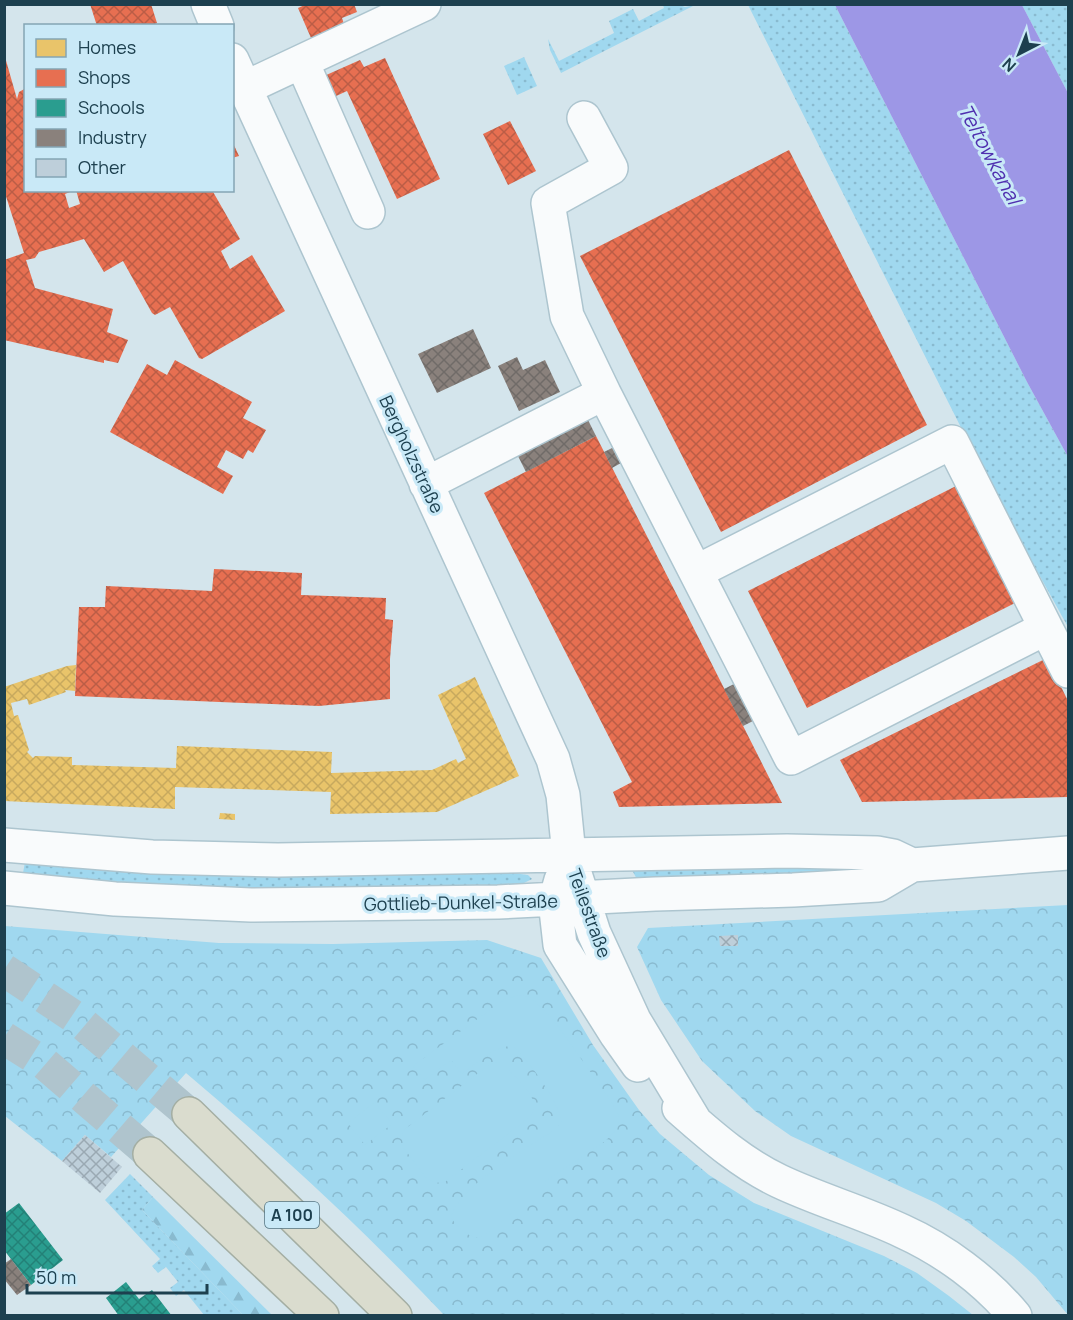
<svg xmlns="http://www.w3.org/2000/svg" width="1073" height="1320" font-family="Manrope,sans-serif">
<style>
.grass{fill:url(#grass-dots)}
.forest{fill:url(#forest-firs)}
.park{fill:url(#park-crowns)}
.garden{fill:#a0d8ef}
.water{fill:#9d97e6}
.homes{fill:url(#homes-cross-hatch)}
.shops{fill:url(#shops-cross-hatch)}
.schools{fill:url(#schools-cross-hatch)}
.industry{fill:url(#industry-cross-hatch)}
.building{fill:url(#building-cross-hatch)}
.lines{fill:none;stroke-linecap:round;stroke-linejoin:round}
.highway-tunnel{stroke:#afc4cd;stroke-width:33;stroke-dasharray:33 16;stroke-linecap:butt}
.minor-casing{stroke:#adc5cf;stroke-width:36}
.highway-casing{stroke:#a4aea3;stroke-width:36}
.minor{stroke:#f9fbfc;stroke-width:33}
.highway{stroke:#dadcce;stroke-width:33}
.labels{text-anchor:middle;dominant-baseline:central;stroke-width:6;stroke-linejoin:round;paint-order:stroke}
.shield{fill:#c9e9f7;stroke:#517381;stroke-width:1.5}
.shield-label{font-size:16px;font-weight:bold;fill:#1d404f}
.street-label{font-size:18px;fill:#1d404f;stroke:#c9e9f7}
.water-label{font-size:20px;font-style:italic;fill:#4f2faf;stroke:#c9e9f7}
</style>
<defs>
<pattern id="grass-dots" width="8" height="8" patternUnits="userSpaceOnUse" patternTransform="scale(1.5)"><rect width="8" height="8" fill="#a0d8ef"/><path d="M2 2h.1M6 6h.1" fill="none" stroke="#89bacf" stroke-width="1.8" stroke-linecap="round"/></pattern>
<pattern id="forest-firs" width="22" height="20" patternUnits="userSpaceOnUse" patternTransform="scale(1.5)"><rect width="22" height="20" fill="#a0d8ef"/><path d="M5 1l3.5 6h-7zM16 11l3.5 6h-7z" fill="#89bacf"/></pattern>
<pattern id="park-crowns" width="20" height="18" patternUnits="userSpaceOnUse" patternTransform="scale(1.5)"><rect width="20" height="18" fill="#a0d8ef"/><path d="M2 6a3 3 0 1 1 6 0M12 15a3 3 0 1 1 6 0" fill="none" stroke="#89bacf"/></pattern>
<pattern id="homes-cross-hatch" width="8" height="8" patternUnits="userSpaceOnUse" patternTransform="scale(1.5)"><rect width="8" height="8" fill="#e9c46a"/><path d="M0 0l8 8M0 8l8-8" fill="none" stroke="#c7a95e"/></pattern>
<pattern id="shops-cross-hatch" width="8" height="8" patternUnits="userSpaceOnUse" patternTransform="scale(1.5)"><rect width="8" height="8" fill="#e76f51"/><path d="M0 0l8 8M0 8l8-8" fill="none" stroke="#bb5d46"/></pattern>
<pattern id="schools-cross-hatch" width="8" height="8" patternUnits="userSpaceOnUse" patternTransform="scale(1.5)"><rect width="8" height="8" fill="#2a9d8f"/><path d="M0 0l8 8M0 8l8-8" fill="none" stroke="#238177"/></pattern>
<pattern id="industry-cross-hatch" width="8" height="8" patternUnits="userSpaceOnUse" patternTransform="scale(1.5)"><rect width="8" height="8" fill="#8a817c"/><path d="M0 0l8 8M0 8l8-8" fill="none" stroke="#706b68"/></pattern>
<pattern id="building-cross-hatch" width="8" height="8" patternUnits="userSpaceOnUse" patternTransform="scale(1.5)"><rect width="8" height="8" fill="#becfda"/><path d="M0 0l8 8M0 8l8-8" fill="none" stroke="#9aa9b3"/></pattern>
</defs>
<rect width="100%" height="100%" fill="#d4e5ec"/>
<!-- grass -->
<path class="grass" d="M663,5H680L685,7L695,5L561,73L550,50L548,39L559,61L614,33L609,21L633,9L639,21L664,8Z
M748,5H835L1027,382L1068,457V627L995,495Z
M1022,5H1068V93Z
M524,57L537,86L517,95L504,66Z
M25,862C187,881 350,876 513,873L528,875L532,879L522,884L498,886C339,888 181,894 23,873Z
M889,864L893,868L639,883L632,870Z
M130,1174L153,1197L142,1210L243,1315H204L184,1290L176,1296L170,1288L178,1282L166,1267L158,1273L152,1266L160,1259L105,1200Z"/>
<!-- forest -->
<path class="forest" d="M153,1197L272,1315H243L142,1210Z"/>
<!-- park -->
<path class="park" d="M1068,905V1315L1036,1277L1014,1257L966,1221L936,1203L791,1136L755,1111L702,1061L661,1000L637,947L648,928Z
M5,926L219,943L333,944L487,940L541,958L593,1045L639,1110L660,1134L709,1175L754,1203L884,1256L917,1273L949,1296L973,1315H444C364,1230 276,1149 186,1073L111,1157L85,1135L62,1161L5,1116Z"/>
<!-- garden -->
<path class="garden" d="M520,995L530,997L552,1018L572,1046L611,1101L619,1116L617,1130L604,1142L544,1182L519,1207L489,1232L478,1238C464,1234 458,1229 451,1217C459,1187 526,1148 553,1131L562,1122C558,1100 529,1061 512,1045L492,1051L462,1074L451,1060L425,1080L413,1066L505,999Z
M496,1062L502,1063L507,1068C518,1081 544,1100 530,1117L445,1182C438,1184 434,1182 427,1179L403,1147L402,1134L405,1129L490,1064Z
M375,1102L392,1124L365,1145L348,1123Z"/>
<!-- water -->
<path class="water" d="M835,5H1022L1068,93V457L1027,382Z"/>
<!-- homes -->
<path class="homes" d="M76,665L75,691L65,690L66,692L29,705L27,699L11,703L14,716L18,715L29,750L27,752L33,758L35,756L72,757V765L176,768L177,746L332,752L331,773L432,770L456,759L458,763L466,759L438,695L475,677L519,776L437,812L330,814L331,792L175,787V809L4,801V687L67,666Z
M220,813L235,814V820L219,819Z"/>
<!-- shops -->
<path class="shops" d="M90,4H151L157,23L150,26H97Z
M307,4H354L357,12L342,18L344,24L311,38L298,8Z
M5,57L17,99L19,92L26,88V190H75L65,194L69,208L80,204L76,190H212L240,239L221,251L230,269L252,255L285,311L202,359L199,358L170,307L155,315L152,313L123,261L104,272L84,239L39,252L35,258L26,260L35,288L113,309L107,332L128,340L118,363L104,360V363L4,340V260L24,253L4,190Z
M385,58L440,179L397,199L347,91L334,97L324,76L360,60L364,67Z
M510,121L536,171L508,185L483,134Z
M232,141L239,156L232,158Z
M789,150L927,425L721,532L580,256Z
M175,360L252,402L243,418L266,430L253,453L248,450L243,459L226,450L217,467L233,476L223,494L110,432L147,364L167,375Z
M596,436L682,605L782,803L619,807L613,792L632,782L484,493Z
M956,486L1015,603L807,708L748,591Z
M214,569L302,573L301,595L386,598L385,619L393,620V622L390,659V699L319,706L75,696L79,607H105L106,586L212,591Z
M1047,658L1068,701V797L862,802L840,760Z"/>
<!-- schools -->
<path class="schools" d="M19,1203L63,1260L31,1285L4,1250V1214Z
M126,1282L139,1299L152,1290L172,1316H119L106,1298Z"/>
<!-- industry -->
<path class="industry" d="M473,329L491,368L437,393L418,354Z
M517,357L523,370L545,360L560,392L519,411L498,366Z
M588,420L596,436L526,472L518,456Z
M614,447L621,463L612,468L604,452Z
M738,682L757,719L743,726L724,689Z
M11,1259L31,1285L17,1295L4,1279V1264Z"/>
<!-- building -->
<path class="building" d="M738,935V946H720L719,936Z
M85,1135L122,1167L100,1193L62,1161Z"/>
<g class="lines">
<!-- highway-tunnel -->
<path class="highway-tunnel" d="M4,970L76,1018L189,1114
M4,1038L45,1064L150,1154"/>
<defs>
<path id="minor" d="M208,4L217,26
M232,60L553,759L563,795L569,855L594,933L634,1020L696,1123
M302,62L368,212
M245,88L424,4
M584,118L611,168L548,203L567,316L604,393
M426,484L604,393L791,758L1046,628L952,442L696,572
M1046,628L1068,671
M4,845L152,857L278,860L787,851L877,853L893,856L912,865L1068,853
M561,880L555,901L560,945L616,1034L638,1065
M4,888L115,899L251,905L498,902L655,894L793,890L878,885L912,865
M679,1108C711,1136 741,1163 779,1181C819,1200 862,1212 902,1231C944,1250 985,1280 1015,1316"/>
<path id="highway" d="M189,1114L395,1316
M150,1154L322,1316"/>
</defs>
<!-- minor casing -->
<use href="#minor" class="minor-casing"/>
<!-- highway casing -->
<use href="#highway" class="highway-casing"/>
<!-- minor -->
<use href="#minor" class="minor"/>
<!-- highway -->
<use href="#highway" class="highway"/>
</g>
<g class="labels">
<!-- shield labels -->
<rect class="shield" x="265" y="1202" width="54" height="26" rx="4.5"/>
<g class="shield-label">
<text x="292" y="1215">A 100</text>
</g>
<!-- street labels -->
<g class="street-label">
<text transform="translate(412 454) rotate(65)">Bergholzstraße</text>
<text transform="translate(461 902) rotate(-1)">Gottlieb-Dunkel-Straße</text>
<text transform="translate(590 913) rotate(70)">Teilestraße</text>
</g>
<!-- water labels -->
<g class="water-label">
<text transform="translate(990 154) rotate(62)">Teltowkanal</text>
</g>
</g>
<!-- border -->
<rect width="1073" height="1320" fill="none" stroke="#1d404f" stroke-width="12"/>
<!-- legend -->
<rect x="24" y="24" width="210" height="168" fill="#c9e9f7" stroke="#84a5b4" stroke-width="1.5"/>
<rect x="36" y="39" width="30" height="18" fill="#e9c46a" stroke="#84a5b4" stroke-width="1.5"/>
<text x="78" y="54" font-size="18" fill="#1d404f">Homes</text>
<rect x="36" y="69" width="30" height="18" fill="#e76f51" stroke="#84a5b4" stroke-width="1.5"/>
<text x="78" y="84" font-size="18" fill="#1d404f">Shops</text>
<rect x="36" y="99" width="30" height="18" fill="#2a9d8f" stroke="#84a5b4" stroke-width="1.5"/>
<text x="78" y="114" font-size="18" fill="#1d404f">Schools</text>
<rect x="36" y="129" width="30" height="18" fill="#8a817c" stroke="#84a5b4" stroke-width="1.5"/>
<text x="78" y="144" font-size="18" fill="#1d404f">Industry</text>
<rect x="36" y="159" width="30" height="18" fill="#becfda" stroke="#84a5b4" stroke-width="1.5"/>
<text x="78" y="174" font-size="18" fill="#1d404f">Other</text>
<!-- north arrow -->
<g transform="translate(1019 54) rotate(222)" stroke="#c9e9f7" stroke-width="4.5" paint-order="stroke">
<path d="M0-4.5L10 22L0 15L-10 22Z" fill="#1d404f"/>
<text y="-9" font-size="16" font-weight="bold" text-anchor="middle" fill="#1d404f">N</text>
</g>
<!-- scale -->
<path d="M27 1284v9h180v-9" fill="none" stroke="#1d404f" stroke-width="3"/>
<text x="36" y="1284" font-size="18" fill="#1d404f" stroke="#c9e9f7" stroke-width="4.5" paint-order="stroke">50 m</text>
</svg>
